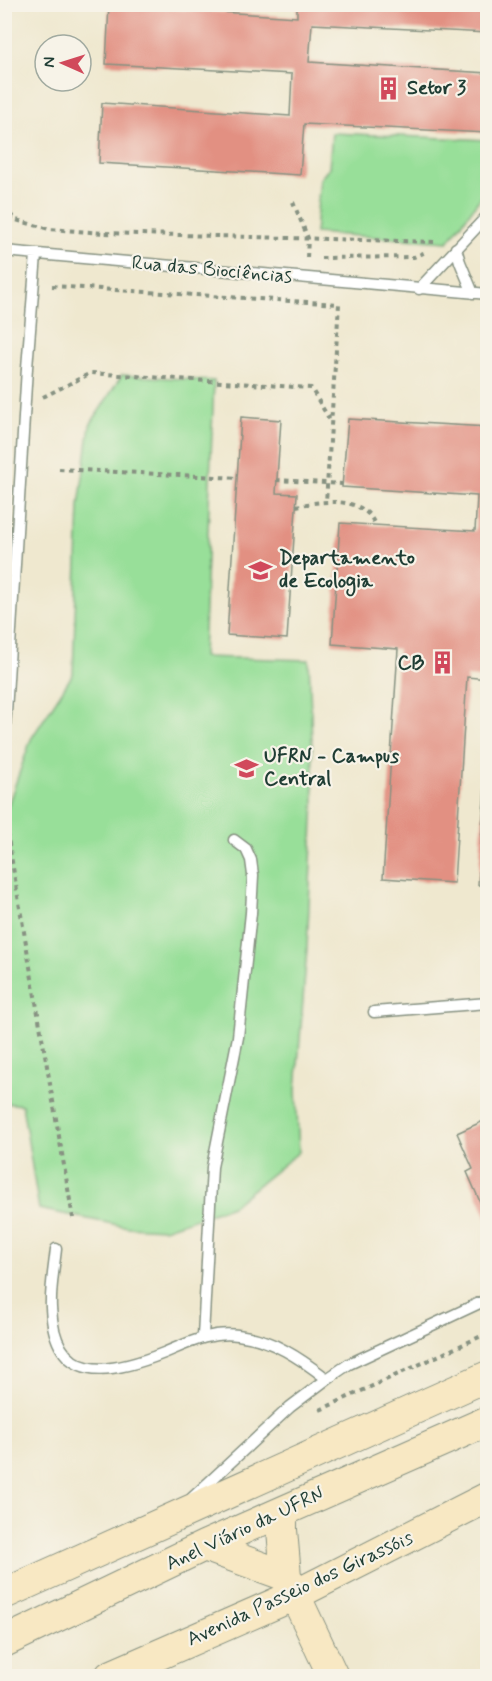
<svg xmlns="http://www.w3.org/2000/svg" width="492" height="1681" font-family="Mynerve,sans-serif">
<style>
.green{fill:#98df99;stroke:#5c8e66;stroke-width:1.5}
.building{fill:#e29082}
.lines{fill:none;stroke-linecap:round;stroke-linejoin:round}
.lane-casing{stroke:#879282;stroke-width:13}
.secondary-casing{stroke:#879282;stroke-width:32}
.path{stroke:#879282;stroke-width:4;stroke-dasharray:4.5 4.5;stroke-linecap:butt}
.lane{stroke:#fff;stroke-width:10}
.secondary{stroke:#f8e8c3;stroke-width:30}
.labels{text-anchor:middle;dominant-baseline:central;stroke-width:4.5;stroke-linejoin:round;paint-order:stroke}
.poi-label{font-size:20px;font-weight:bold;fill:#1f3d34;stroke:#f7f3e8;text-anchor:start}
.street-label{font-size:20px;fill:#1f3d34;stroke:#f7f3e8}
</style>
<rect width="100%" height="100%" fill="#f7f3e8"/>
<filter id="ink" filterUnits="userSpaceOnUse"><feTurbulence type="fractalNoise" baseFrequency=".0167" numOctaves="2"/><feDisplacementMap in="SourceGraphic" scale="12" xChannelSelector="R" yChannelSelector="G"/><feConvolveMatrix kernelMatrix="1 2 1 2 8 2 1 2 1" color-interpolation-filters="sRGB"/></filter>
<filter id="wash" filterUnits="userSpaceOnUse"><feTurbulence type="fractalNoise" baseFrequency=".008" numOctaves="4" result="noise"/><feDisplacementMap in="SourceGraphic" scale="24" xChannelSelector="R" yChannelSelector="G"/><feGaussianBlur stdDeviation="1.35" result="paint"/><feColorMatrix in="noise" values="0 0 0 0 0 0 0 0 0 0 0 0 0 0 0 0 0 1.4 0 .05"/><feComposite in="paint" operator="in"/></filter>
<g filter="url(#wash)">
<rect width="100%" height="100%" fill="#efe8cf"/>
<!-- green -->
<path class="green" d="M332,133L487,140V189L448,242L315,233L320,179L329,168Z
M122,375L214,381L203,657L309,660L314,799L307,948L296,1090L299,1152L232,1206L164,1229L128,1227L39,1209L22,1105L5,1103V814L31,739L73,674L79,506L90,425Z"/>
<g id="blocks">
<!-- building -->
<path class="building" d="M297,4H488V33L312,24L309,62L488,73V133L304,124L300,175L99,163L102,103L290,116L292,74L106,64L109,5L297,17Z
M241,417L281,420L276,493L297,494L287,639L227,635Z
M348,419L488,427V679L467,677L454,883L383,878L398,649L332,644L340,523L475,531L477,496L342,487Z
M486,771H488V885H478Z
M488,1119V1220L467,1172L473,1169L457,1133Z"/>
</g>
</g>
<g filter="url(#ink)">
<use href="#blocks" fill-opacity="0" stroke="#879282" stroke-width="1.5"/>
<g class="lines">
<defs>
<path id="lane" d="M456,248L460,262L473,293
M4,251L488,294
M419,289L488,215
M4,745L27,368L36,255
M374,1012L488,1003
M56,1249C54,1268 50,1289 51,1308C55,1385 109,1375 164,1353C188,1343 211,1331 238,1335C272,1339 300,1358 327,1379
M203,1336L212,1167L238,1037L251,913L253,875L251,860L246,849L234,840
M192,1498L290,1407L327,1379L349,1364L488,1299"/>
<path id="secondary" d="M282,1512V1530L286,1576L333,1676
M204,1546L286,1576
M4,1594L488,1376
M4,1642L204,1546L488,1421
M110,1676L295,1595L488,1497"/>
</defs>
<!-- lane casing -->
<use href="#lane" class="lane-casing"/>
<!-- secondary casing -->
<use href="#secondary" class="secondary-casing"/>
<!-- path -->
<path class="path" d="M293,202L308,238L307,258
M4,208L16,220L49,229L104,233L438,242
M321,258L414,257L426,252
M52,286L339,304L326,502
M43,397L91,373L295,387L311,388L331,422
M59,469L238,478
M276,480L342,484
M296,506C321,501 364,495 375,525
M4,815L73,1218
M320,1410L488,1333"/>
<!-- lane -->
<use href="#lane" class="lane"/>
<!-- secondary -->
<use href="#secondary" class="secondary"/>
</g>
</g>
<!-- icons -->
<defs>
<symbol id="building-bare" viewBox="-9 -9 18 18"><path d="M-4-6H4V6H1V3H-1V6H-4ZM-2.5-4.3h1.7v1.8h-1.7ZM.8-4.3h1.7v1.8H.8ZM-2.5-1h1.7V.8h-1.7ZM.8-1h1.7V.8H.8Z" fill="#d1495b" stroke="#f7f3e8" stroke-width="2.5" paint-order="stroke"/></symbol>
<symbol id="university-bare" viewBox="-9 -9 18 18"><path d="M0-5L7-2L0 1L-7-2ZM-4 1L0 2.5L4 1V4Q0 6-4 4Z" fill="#d1495b" stroke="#f7f3e8" stroke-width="2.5" paint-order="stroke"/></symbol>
</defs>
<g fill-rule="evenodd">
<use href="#building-bare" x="372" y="72" width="33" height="33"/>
<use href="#university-bare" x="244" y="554" width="33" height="33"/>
<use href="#building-bare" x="426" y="646" width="33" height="33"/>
<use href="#university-bare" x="230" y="752" width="33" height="33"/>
</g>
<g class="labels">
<!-- poi labels -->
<g class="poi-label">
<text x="407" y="88">Setor 3</text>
<text x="279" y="558">Departamento<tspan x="279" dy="23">de Ecologia</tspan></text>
<text x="424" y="663" text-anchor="end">CB</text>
<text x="264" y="756">UFRN - Campus<tspan x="264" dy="23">Central</tspan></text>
</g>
<!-- street labels -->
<g class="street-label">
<text transform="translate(212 270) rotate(5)">Rua das Biociências</text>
<text transform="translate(245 1529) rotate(-25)">Anel Viário da UFRN</text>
<text transform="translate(300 1589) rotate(-25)">Avenida Passeio dos Girassóis</text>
</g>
</g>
<!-- margin -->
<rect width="492" height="1681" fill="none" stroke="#f7f3e8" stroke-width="24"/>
<!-- north arrow -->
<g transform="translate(63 63) rotate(273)"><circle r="28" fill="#f7f3e8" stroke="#a1aaa0" stroke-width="1.5"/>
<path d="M0-4.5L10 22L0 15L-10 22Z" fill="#d1495b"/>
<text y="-9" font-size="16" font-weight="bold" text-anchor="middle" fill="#1f3d34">N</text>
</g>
</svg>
